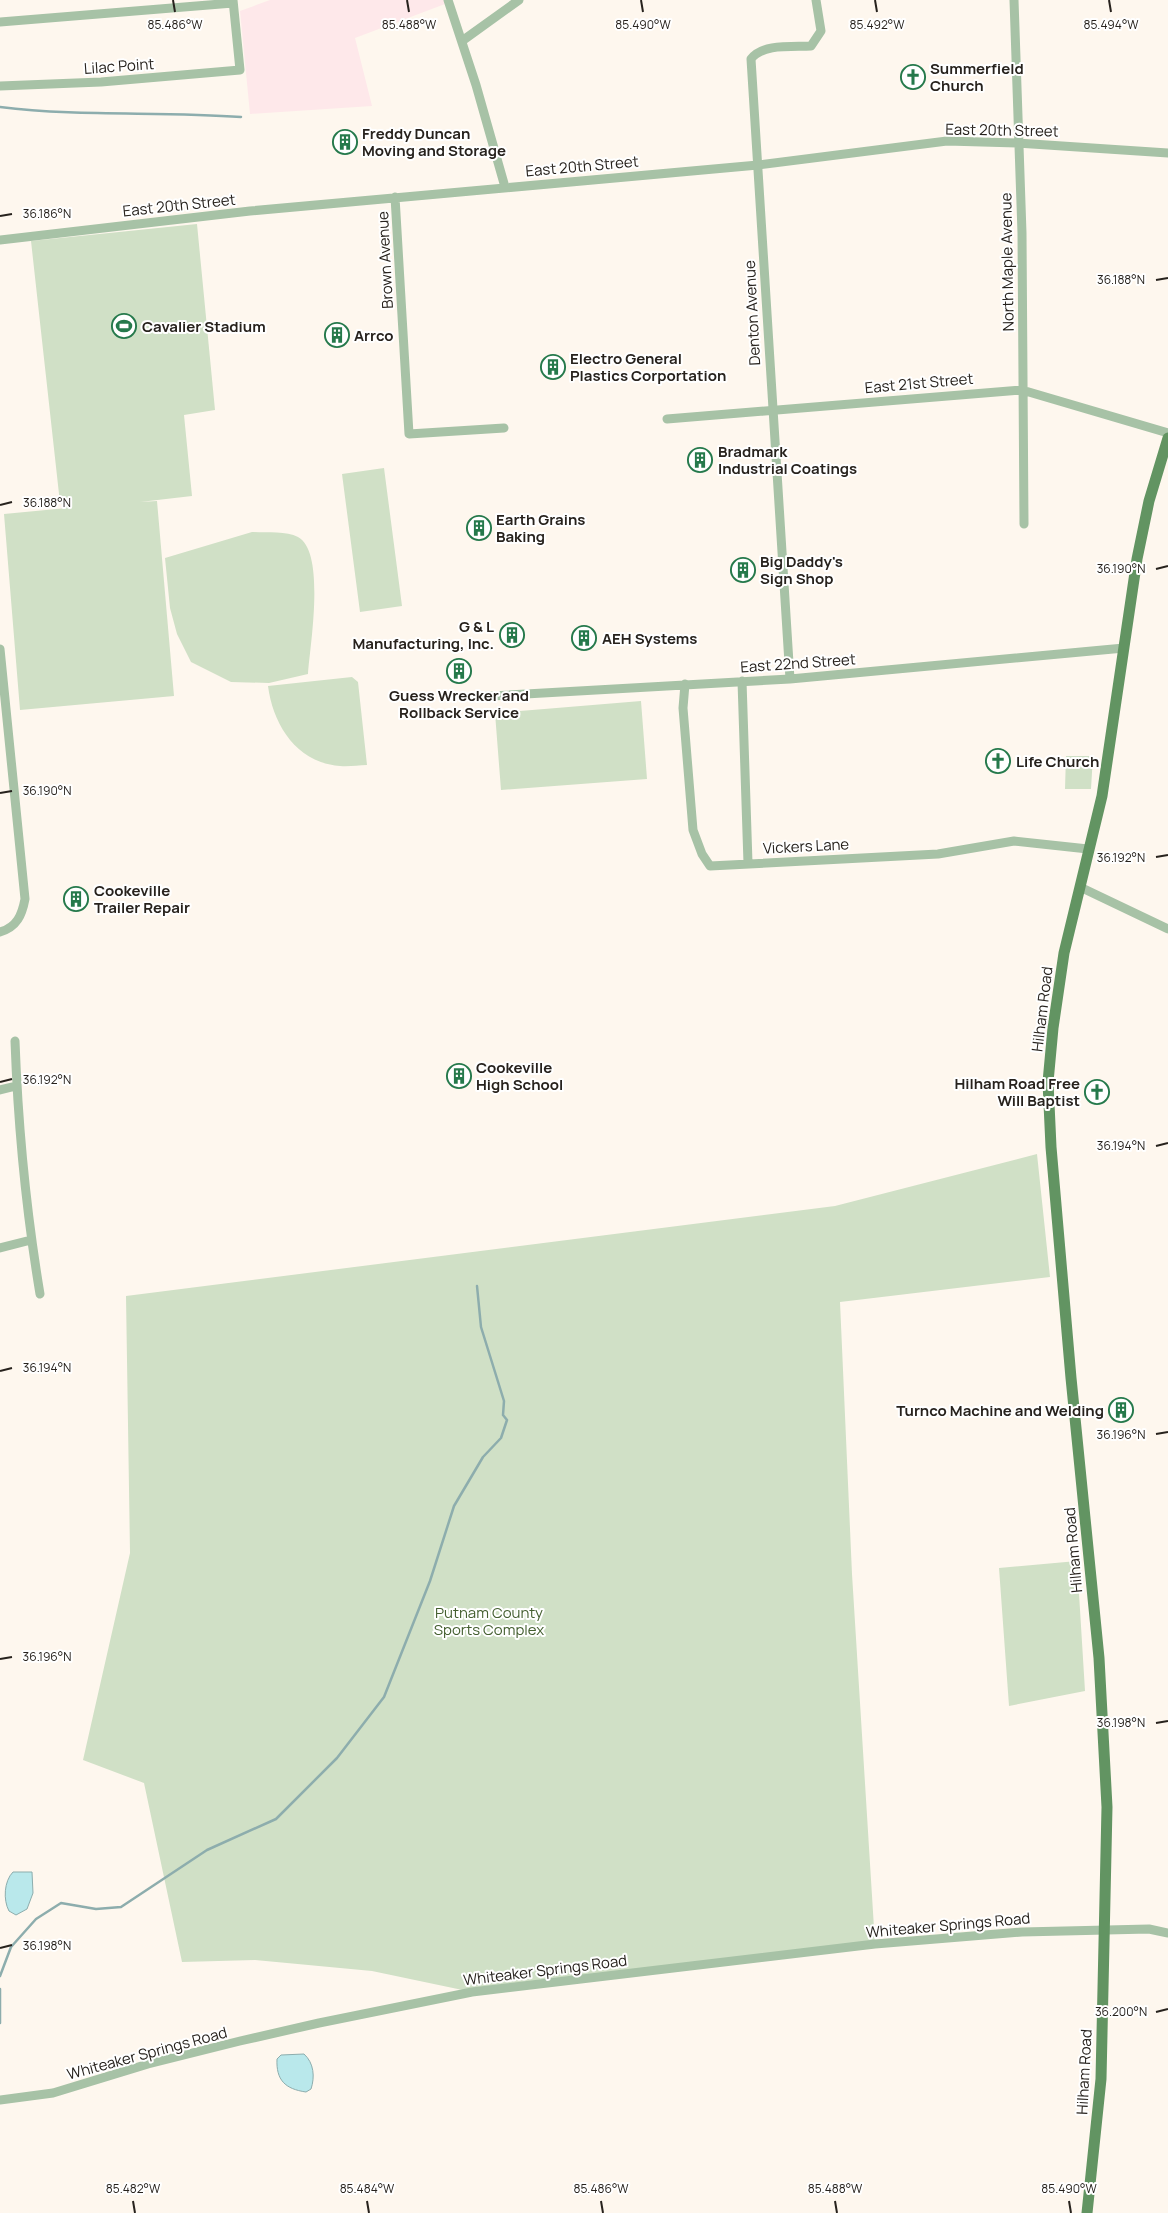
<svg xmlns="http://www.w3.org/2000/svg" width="1168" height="2213" font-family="Manrope,sans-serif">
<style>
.commercial{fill:#fee8ea}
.green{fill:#d0e0c6}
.water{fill:#b9e8eb;stroke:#8dadad}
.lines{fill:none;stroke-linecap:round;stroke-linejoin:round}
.stream{stroke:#8dadad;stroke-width:2.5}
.minor{stroke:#a7c2a6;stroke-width:9}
.major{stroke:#629462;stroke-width:11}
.ticks{fill:none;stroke:#27221d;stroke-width:2}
.labels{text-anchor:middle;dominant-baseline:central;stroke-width:4;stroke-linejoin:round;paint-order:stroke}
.street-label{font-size:15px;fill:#27221d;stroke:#fff}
.poi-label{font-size:15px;font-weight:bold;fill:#27221d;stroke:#fff;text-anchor:start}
.park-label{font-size:15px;fill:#445f30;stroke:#fff}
.ticks-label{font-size:12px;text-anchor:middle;fill:#27221d;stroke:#fff;stroke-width:4;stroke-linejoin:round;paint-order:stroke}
</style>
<rect width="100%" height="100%" fill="#fef7ee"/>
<!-- commercial -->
<path class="commercial" d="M270,0H444L445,4L355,38L372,106L250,114L240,11Z"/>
<!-- green -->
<path class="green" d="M197,224L215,410L184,415L192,496L140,502L157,501L174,696L20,710L4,514L67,508L60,503L31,241Z
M384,468L402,606L360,612L342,474Z
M252,532C266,533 286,531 298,537C326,552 310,645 308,674L269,683L231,682L191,662L177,634L170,608L165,558Z
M352,677L358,682L367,765C358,765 349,767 340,766C297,763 273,725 268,686Z
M641,701L647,779L501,790L495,713Z
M1066,756H1093L1091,789H1065Z
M1037,1154L1050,1277L840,1302L852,1574L875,1944L472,1992L372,1971L255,1960L182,1962L144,1783L83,1760L130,1553L126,1296L835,1206Z
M1077,1561L1085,1691L1009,1706L999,1568Z"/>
<!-- water -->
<path class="water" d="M13,1872H32L33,1893L27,1909L16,1915L9,1911C3,1900 4,1881 13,1872Z
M304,2054C314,2063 315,2077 311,2089L306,2092C285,2089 276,2080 277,2059L281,2055Z"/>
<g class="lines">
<!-- stream -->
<path class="stream" d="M0,107C79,117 161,111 241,117
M0,1976L11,1947L36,1919L61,1903L96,1909L121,1907L207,1850L276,1819L337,1758L384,1697L430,1581L454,1506L483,1457L501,1438L507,1420L503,1415L504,1401L481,1327L477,1286
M0,1989V2023"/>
<!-- minor -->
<path class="minor" d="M448,0L476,85L505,187
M1014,0L1022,233L1024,524
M0,22L233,3
M462,41L519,0
M0,86L101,82L240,70L233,0
M395,197L409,434L504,428
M0,240L250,211L758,165L947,141L1017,143L1168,153
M667,419L1022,390L1168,433
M0,649L25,899C22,915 17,927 0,932
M790,679L751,59C763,43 793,47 811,46L821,31L816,0
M742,681L748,863
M685,684L683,708L693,830L702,854L710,866L938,854L1014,841L1088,849
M474,697L790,679L1124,648
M1080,887L1168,929
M15,1041C18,1126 26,1210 40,1294
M0,1090L16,1086
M0,1248L31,1240
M0,2100L53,2093L148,2064L240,2041L319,2023L472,1992L875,1944L1022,1932L1149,1929L1168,1933"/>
<!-- major -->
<path class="major" d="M1087,2213L1101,2079L1107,1807L1099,1658L1071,1378L1051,1147L1048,1082L1053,1028L1064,953L1102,796L1137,559L1149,501L1168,438"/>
</g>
<!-- ticks -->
<path class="ticks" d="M173,0L175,12M407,0L409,12M641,0L643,12M875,0L877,12M1109,0L1111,12M0,216L12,214M1156,280L1168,278M0,505L12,502M1156,569L1168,566M0,793L12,791M1156,857L1168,855M0,1082L12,1079M1156,1146L1168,1143M0,1371L12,1368M1156,1434L1168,1432M0,1659L12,1657M1156,1723L1168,1721M0,1948L12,1945M1156,2012L1168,2009M133,2201L135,2213M367,2201L369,2213M601,2201L603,2213M835,2201L837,2213M1069,2201L1071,2213"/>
<!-- icons -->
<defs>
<symbol id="church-ring" viewBox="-11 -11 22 22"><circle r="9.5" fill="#fff" stroke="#25794b" stroke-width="1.5"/><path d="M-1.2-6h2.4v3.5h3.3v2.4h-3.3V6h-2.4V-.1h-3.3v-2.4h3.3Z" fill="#25794b"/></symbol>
<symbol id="building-ring" viewBox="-11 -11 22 22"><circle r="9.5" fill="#fff" stroke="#25794b" stroke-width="1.5"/><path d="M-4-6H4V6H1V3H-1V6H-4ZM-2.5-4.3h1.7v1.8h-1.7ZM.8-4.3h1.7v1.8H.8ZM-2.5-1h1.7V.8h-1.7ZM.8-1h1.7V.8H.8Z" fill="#25794b"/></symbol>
<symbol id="stadium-ring" viewBox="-11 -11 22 22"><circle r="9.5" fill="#fff" stroke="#25794b" stroke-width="1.5"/><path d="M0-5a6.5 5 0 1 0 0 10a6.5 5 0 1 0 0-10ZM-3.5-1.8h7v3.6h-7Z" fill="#25794b"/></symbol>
</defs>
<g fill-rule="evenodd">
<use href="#church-ring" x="899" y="63" width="28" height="28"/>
<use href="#building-ring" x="331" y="128" width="28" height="28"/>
<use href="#stadium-ring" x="110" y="312" width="28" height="28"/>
<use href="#building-ring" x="323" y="321" width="28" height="28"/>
<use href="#building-ring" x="539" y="353" width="28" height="28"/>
<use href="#building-ring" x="686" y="446" width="28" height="28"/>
<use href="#building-ring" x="465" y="514" width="28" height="28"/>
<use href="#building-ring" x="729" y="556" width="28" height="28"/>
<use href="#building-ring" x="498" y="621" width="28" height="28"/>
<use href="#building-ring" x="570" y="624" width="28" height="28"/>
<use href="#building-ring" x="445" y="657" width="28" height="28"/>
<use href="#church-ring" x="984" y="747" width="28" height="28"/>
<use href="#building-ring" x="62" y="885" width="28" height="28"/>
<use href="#building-ring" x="445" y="1062" width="28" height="28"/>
<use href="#church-ring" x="1083" y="1078" width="28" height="28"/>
<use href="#building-ring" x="1107" y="1396" width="28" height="28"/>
</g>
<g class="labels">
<!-- street labels -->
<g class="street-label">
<text transform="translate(119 66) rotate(-4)">Lilac Point</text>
<text transform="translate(1002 130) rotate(1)">East 20th Street</text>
<text transform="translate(582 166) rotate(-5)">East 20th Street</text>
<text transform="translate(179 205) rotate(-6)">East 20th Street</text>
<text transform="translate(385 260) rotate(-93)">Brown Avenue</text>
<text transform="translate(1007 262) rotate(-91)">North Maple Avenue</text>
<text transform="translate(752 313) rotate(-93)">Denton Avenue</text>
<text transform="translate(919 383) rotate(-5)">East 21st Street</text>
<text transform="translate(798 663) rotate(-4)">East 22nd Street</text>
<text transform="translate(806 846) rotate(-3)">Vickers Lane</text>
<text transform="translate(1042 1009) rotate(-83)">Hilham Road</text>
<text transform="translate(1073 1550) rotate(-95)">Hilham Road</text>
<text transform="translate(948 1925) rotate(-5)">Whiteaker Springs Road</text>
<text transform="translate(545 1970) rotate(-7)">Whiteaker Springs Road</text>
<text transform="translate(147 2053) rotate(-15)">Whiteaker Springs Road</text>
<text transform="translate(1084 2072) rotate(-87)">Hilham Road</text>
</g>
<!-- poi labels -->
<g class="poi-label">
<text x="930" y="68">Summerfield<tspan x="930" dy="17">Church</tspan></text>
<text x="362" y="133">Freddy Duncan<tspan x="362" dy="17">Moving and Storage</tspan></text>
<text x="142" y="326">Cavalier Stadium</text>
<text x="354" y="335">Arrco</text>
<text x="570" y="358">Electro General<tspan x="570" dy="17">Plastics Corportation</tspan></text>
<text x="718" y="451">Bradmark<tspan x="718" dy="17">Industrial Coatings</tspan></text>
<text x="496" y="519">Earth Grains<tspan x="496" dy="17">Baking</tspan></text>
<text x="760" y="561">Big Daddy's<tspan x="760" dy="17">Sign Shop</tspan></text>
<text x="494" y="626" text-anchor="end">G &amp; L<tspan x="494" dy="17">Manufacturing, Inc.</tspan></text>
<text x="602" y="638">AEH Systems</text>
<text x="459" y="695" text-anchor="middle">Guess Wrecker and<tspan x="459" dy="17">Rollback Service</tspan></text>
<text x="1016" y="761">Life Church</text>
<text x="94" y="890">Cookeville<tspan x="94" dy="17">Trailer Repair</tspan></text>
<text x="476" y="1067">Cookeville<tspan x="476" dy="17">High School</tspan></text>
<text x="1080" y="1083" text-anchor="end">Hilham Road Free<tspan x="1080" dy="17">Will Baptist</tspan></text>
<text x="1104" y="1410" text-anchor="end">Turnco Machine and Welding</text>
</g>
<!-- park labels -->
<g class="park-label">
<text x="489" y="1612">Putnam County<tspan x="489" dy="17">Sports Complex</tspan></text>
</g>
</g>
<g class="ticks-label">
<text x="175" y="29">85.486°W</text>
<text x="409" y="29">85.488°W</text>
<text x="643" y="29">85.490°W</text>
<text x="877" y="29">85.492°W</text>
<text x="1111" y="29">85.494°W</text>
<text x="47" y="218">36.186°N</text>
<text x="1121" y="284">36.188°N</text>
<text x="47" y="507">36.188°N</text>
<text x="1121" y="573">36.190°N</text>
<text x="47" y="795">36.190°N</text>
<text x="1121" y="862">36.192°N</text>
<text x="47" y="1084">36.192°N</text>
<text x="1121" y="1150">36.194°N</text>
<text x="47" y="1372">36.194°N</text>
<text x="1121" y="1439">36.196°N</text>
<text x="47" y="1661">36.196°N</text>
<text x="1121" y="1727">36.198°N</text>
<text x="47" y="1950">36.198°N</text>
<text x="1121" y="2016">36.200°N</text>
<text x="133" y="2193">85.482°W</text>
<text x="367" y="2193">85.484°W</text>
<text x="601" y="2193">85.486°W</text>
<text x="835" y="2193">85.488°W</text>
<text x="1069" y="2193">85.490°W</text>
</g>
</svg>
